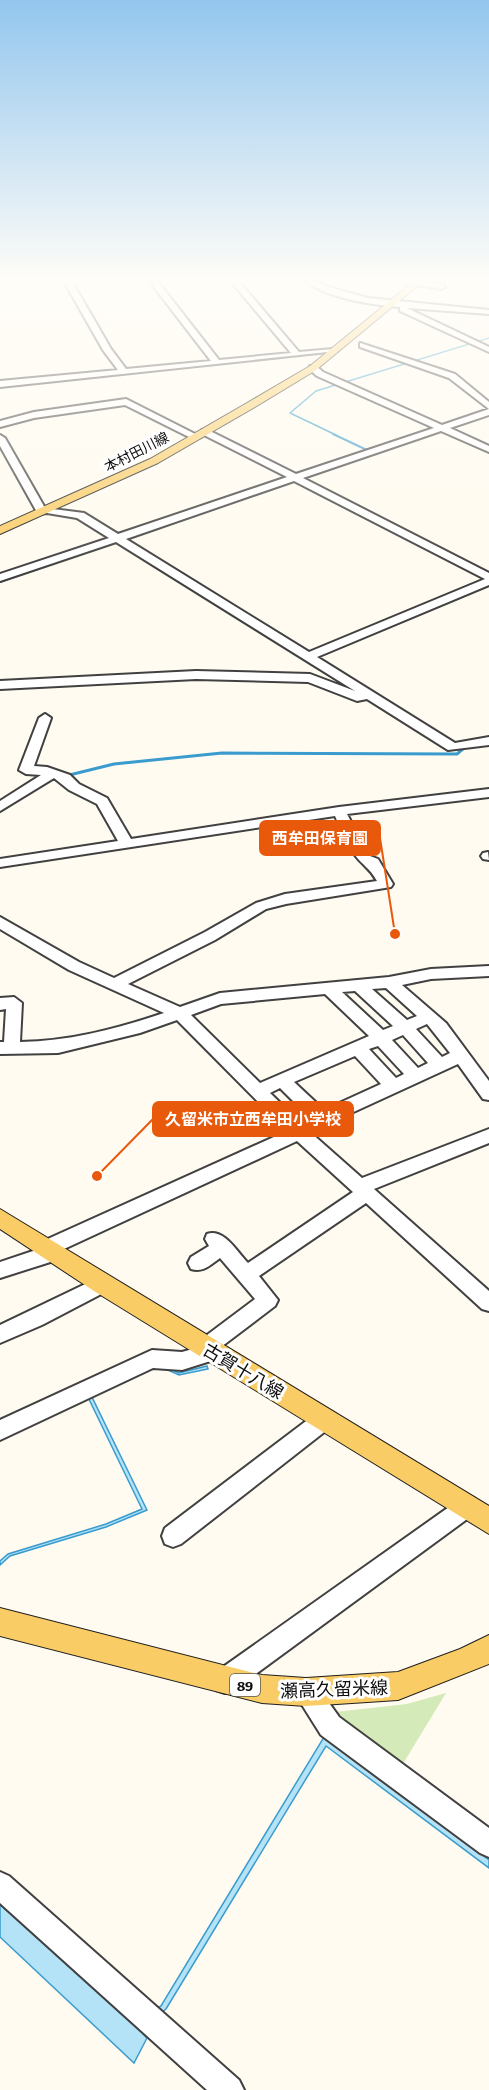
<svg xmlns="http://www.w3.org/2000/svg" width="489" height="2090" font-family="Literata,'Noto Sans JP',serif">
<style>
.green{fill:#d5eab9}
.water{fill:#b4e2f7;stroke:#3a9cce;stroke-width:1.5}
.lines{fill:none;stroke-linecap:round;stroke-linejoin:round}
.stream-far2{stroke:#3a9cce;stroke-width:1.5}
.stream-far1{stroke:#3a9cce;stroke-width:2}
.stream{stroke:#3a9cce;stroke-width:3}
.minor-casing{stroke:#414141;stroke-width:4}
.major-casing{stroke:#1f1f1f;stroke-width:2}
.minor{fill:#fff;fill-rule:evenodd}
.major{fill:#f9cc66;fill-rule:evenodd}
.labels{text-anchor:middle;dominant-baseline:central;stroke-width:6;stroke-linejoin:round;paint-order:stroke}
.far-street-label{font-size:14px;fill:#0e0e0e;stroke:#fff}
.shield{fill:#fff;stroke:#565656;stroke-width:1.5}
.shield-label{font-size:14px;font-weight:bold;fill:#0e0e0e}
.near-street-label{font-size:18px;fill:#0e0e0e;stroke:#fff}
.leader{fill:none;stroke:#e8590c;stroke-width:2}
.callout-dot{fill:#e8590c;stroke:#fff;stroke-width:2}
.callout{fill:#e8590c;stroke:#e8590c;stroke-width:2}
.callout-label{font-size:16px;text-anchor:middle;font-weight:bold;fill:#fff}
</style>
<rect width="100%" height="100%" fill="#fffbf0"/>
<!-- green -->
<path class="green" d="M446,1693L398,1772L332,1723L335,1712L407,1704Z"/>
<!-- water -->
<path class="water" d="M161,1364L179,1373L207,1366L208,1369L179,1375L159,1366L151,1368L91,1395L147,1510L106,1527L10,1556L0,1565V1561L8,1554L106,1524L142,1509L87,1395L150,1366Z
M324,1737L489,1860V1868L326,1746L166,2009L158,2016L155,2009L161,2006Z
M0,1904L137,2028L141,2025L145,2031L143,2034L147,2038L134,2063L0,1937Z"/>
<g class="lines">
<!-- stream-far2 -->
<path class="stream-far2" d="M336,435L290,413L316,391L489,338"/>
<!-- stream-far1 -->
<path class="stream-far1" d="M333,434L369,451
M0,582L118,541"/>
<!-- stream -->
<path class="stream" d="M49,780L114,764L222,753L457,754L465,747"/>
<defs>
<path id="minor" d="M62,278H70L111,349L126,369L211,361L147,278H155L219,360L291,353L228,278H236L299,352L333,349L337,351L0,387V381L118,370L103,350Z
M301,278H310L325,286L368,298L489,310V314L407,308L489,347V352L400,311V307C368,304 327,299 301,278Z
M417,280L444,285L445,287L441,289L414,284Z
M360,343L455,374L489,402V409L449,378L360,347Z
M310,366H316L323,372L442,425L489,409V415L450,428L489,446V452L441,431L303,478L489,573V585L317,657L455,743L489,737V745L448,750L367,699L357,701L308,682L196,679L0,689V681L196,671L310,674L355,691L116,542L0,581V574L109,538L77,518L47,513L38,514L0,446V435L5,438L45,508L84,513L118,534L287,477L202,434V430H208L296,474L434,428L317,376L310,370ZM294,481L485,579L309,652L126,539Z
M126,399L201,437L193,439L125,405L34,418L0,427V421L34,412Z
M45,714L51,718L34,766L47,767L70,775L79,784L107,798L131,839L339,807L489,789V797L347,814L366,850L370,856L378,859L393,884L391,887L286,904L266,909L215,940L128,984L180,1007L220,993L389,977L431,969L489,966V976L431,979L402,985L446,1023L489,1081V1100L483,1099L458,1064L310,1132L362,1178L489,1129V1143L374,1189L489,1291V1311L482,1309L366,1203L259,1276L278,1300L275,1306L221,1347L223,1352L220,1358L182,1370L153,1368L0,1440V1420L152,1350L182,1352L196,1348L199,1341L255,1299L220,1258C210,1265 203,1273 191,1269L188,1263L191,1257L209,1246L205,1239L207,1234C224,1228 237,1252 248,1263L353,1192L297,1141L64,1249L63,1258L0,1278V1262L39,1249L41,1242L287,1131L177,1020L140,1033L58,1053L0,1054V1042H4L6,1009L0,1010V998L14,997L22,1003L20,1042C71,1041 116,1029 164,1013L69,970L0,929V917L79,962L114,978L205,932L256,903L285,894L377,881C369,867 363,866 355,855C346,844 341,829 335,816L0,867V859L118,841L97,804L69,790L54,778L0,811V801L41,775L26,774L19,770L39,718ZM386,988L417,1016L407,1020L372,989ZM355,991L393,1026L383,1030L342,992ZM325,994L369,1036L260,1083L191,1015L221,1004ZM427,1024L450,1053L442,1057L416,1029ZM403,1035L428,1063L418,1068L392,1040ZM378,1046L404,1074L396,1078L369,1049ZM355,1056L381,1084L324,1110L294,1082ZM280,1088L309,1117L299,1121L270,1093Z
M488,852L489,860L483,859L481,856L483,853Z
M102,1276L109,1278L112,1284L109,1290L42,1325L0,1343V1325Z
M325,1409L332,1412L336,1419L332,1426L181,1544L173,1547L165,1544L162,1536L165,1528L318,1412Z
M466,1495L474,1498L477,1506L474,1514L234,1690L225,1693L216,1690L213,1681L216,1672Z
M306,1680L315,1683L339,1717L489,1828V1857L480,1853L321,1735L294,1692L297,1683Z
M0,1872L9,1876L239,2080L244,2090H207L0,1903Z"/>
<path id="major" d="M418,278H427L316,370L255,407L158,463L0,534V526L150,459L247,403L310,366Z
M0,1209L489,1506V1534L94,1291L0,1229Z
M0,1608L262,1675L306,1678L398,1672L460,1649L489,1635V1664L398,1700L306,1706L262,1703L0,1636Z"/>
</defs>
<!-- minor casing -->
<use href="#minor" class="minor-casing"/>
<!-- major casing -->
<use href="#major" class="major-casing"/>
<!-- minor -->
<use href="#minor" class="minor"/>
<!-- major -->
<use href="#major" class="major"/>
</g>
<!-- sky -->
<linearGradient id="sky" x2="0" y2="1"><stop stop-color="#93c6ee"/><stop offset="0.49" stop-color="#fffdf8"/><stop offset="1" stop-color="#fffdf8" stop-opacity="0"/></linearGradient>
<rect width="489" height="571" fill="url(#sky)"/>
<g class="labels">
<!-- far-street labels -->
<g class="far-street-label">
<text transform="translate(136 451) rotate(-27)">本村田川線</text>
</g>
<!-- shield labels -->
<rect class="shield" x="230" y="1674" width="30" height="22" rx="4.5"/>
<g class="shield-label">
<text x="245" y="1685">89</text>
</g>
<!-- near-street labels -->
<g class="near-street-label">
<text transform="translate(244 1370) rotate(31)">古賀十八線</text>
<text transform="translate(334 1688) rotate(-2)">瀬高久留米線</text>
</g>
</g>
<!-- callouts -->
<path class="leader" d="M395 934L380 838M97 1176L153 1119"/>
<g class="callout-dot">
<circle cx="395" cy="934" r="6"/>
<circle cx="97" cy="1176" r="6"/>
</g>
<g class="callout">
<rect x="260" y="821" width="120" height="34" rx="6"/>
<rect x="153" y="1102" width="200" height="34" rx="6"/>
</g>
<g class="callout-label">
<text x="320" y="844">西牟田保育園</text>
<text x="253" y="1125">久留米市立西牟田小学校</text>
</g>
</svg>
